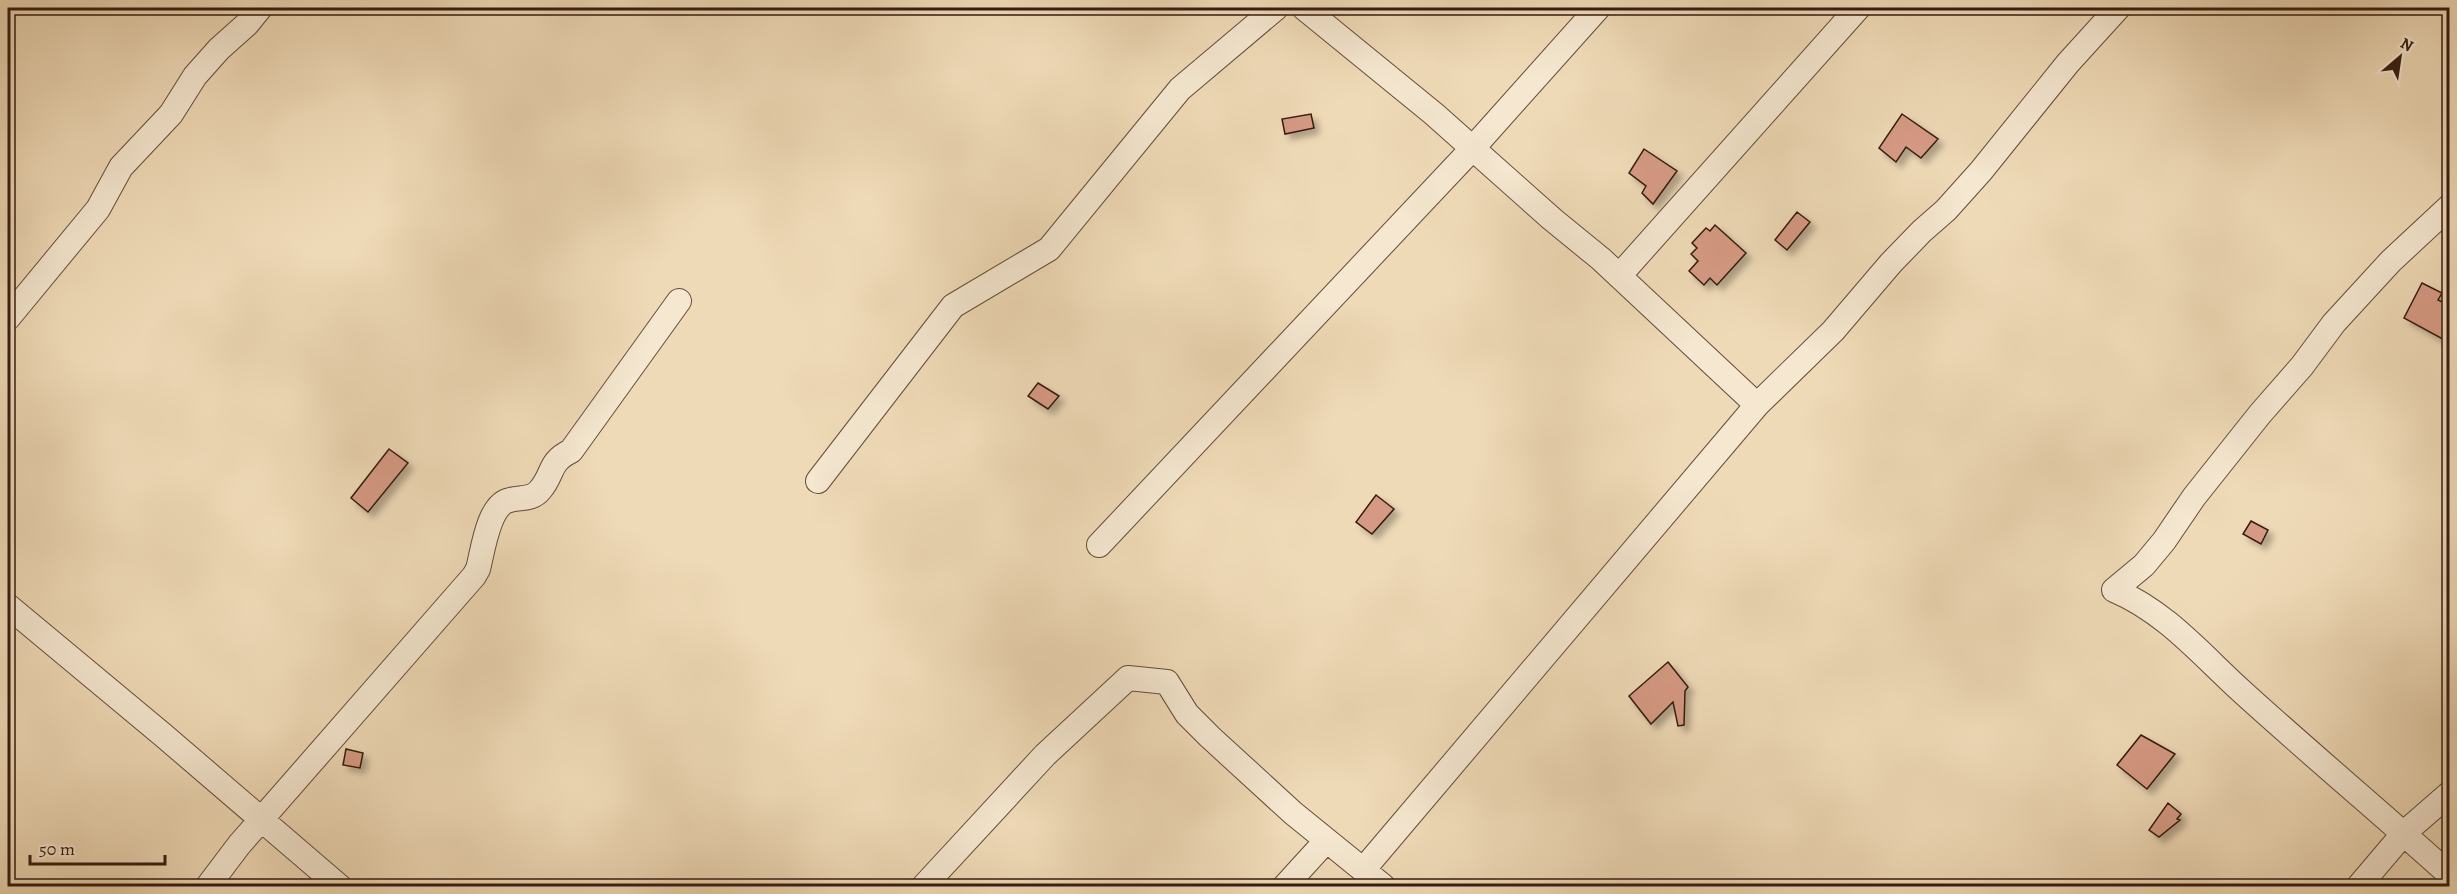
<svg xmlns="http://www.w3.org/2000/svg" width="2457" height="894" font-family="Alegreya,serif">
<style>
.building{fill:#d69a84;stroke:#351c11;stroke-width:1.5;filter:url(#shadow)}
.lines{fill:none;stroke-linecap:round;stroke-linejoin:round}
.minor-casing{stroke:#644c3a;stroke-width:26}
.minor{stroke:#f5e7d0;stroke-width:24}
</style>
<defs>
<filter id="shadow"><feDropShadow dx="5.5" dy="5.5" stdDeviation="3" flood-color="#0004"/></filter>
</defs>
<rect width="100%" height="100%" fill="#efdab7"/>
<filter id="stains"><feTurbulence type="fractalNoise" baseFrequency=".00333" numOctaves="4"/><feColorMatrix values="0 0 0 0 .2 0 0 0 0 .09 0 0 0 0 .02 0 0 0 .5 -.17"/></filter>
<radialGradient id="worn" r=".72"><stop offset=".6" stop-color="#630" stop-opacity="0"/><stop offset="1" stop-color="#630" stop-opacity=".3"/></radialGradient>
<!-- building -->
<path class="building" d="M1311,114L1314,128L1285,134L1282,119Z
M1902,114L1938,139L1921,158L1906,147L1896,162L1879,148Z
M1644,149L1677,171L1653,204L1642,193L1646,186L1629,173Z
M1797,212L1810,222L1787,250L1775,240Z
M1715,225L1746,253L1717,285L1710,278L1704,285L1689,271L1698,261L1691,254L1697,248L1692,243L1706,228L1710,231Z
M2422,283L2442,293L2438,300L2450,306V343L2404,318Z
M1038,383L1059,396L1048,409L1028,396Z
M389,449L408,463L368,512L351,498Z
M1376,495L1394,509L1372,534L1356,522Z
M2251,521L2268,530L2261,544L2243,534Z
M1668,662L1688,687L1685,691L1684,725L1678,726L1673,702L1651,724L1629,696Z
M2141,735L2175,754L2147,789L2117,765Z
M346,749L363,753L360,768L343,765Z
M2168,803L2181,814L2177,819L2180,820L2159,837L2149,830Z"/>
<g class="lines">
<defs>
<path id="minor" d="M1304,8L1434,114L1552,219L1601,259L1757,405
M2450,206L2391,261L2334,323L2302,366L2260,414L2194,497L2164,541L2144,565L2114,590C2164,611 2199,652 2238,688C2307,751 2380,812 2450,875
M1619,276L1858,8
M8,318L98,209L121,167L171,114L195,76L219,49L247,24L260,8
M818,481L953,306L1049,249L1180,89L1276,8
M1099,545L1472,149L1598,8
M8,606L163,735L339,886
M1363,870L1757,405L1833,331L1891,263L1922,231L1946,210L1981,171L2068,63L2118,8
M208,886L239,845L474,576L478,569C483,551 488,504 510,500C521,497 532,500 540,490C554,474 548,462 571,451L679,301
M924,886L1045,755L1128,678L1167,682L1187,714L1210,737L1293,813L1383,886
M1285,886L1326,841
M2359,886L2404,833L2450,793"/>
</defs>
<!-- minor casing -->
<use href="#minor" class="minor-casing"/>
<!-- minor -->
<use href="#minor" class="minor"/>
</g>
<!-- margin -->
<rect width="2457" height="894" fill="none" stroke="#efdab7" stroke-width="30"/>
<rect x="9" y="9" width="2439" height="876" fill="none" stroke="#351c11" stroke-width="3"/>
<rect x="15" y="15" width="2427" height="864" fill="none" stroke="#351c11" stroke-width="1.5"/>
<!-- north arrow -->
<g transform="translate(2400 57) rotate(29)" stroke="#f5e7d0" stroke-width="4.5" paint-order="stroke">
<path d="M0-4.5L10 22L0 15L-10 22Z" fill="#351c11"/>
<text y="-9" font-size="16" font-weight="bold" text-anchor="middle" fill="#351c11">N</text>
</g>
<!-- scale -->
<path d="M30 855v9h135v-9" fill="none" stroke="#351c11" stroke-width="3"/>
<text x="39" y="855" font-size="18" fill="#351c11" stroke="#f5e7d0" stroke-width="4.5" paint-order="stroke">50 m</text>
<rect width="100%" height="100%" filter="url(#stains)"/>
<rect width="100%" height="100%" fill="url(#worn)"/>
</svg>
